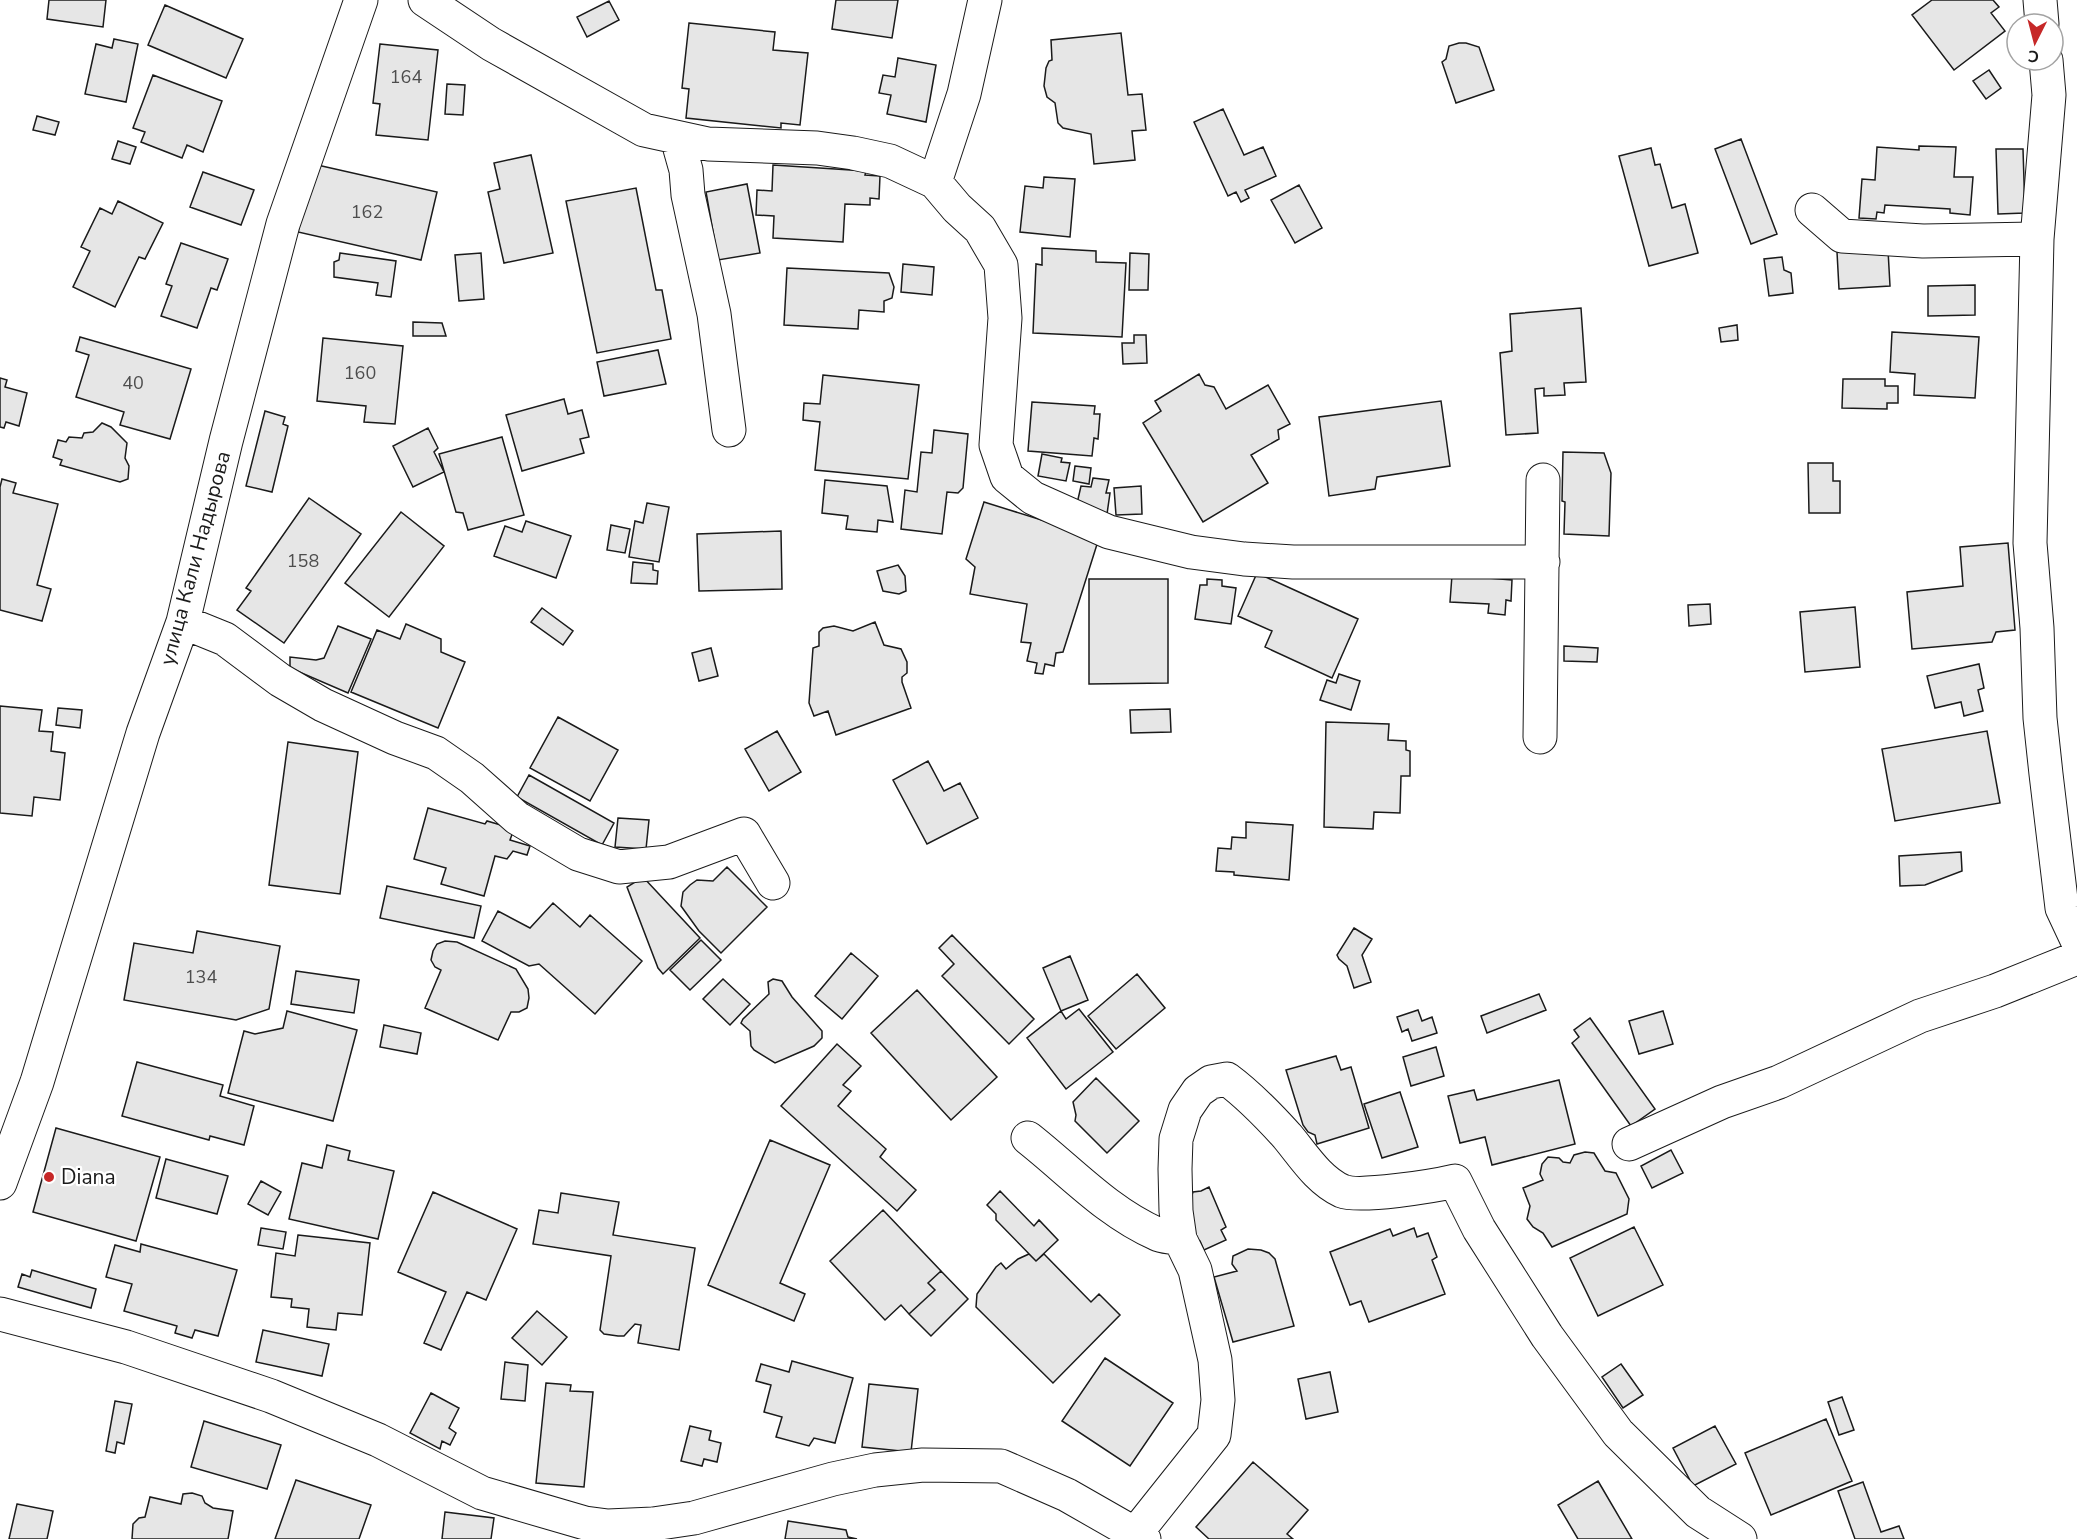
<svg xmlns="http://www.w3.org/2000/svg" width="2077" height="1539" font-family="'Nunito Sans',sans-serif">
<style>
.building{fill:#e6e6e6;stroke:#1a1a1a;stroke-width:1.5}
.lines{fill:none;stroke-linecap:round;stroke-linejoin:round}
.minor-casing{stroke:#1a1a1a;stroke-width:35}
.minor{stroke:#fff;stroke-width:33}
.poi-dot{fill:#c62828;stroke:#fff;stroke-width:2}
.labels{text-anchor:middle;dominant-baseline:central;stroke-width:4.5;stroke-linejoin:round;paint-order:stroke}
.number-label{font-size:18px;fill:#4d4d4d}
.street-label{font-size:21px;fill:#1a1a1a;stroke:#fff}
.poi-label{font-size:21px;fill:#1a1a1a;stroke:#fff;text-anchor:start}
</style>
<rect width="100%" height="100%" fill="#fff"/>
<!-- building -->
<path class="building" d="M49,0H106L103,27L47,19Z
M836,0H898L892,38L832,29Z
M1932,0H1993L1999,7L1991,13L2005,31L1954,70L1912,15Z
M609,1L619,20L587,37L577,17Z
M165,5L243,39L226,78L148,45Z
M689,23L775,32L773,50L808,53L800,125L781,123V128L686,118L689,89L682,88Z
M1121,33L1128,95L1142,94L1146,130L1132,131L1135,160L1094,164L1091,134L1063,128L1058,123L1055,103L1047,97L1044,86L1046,68L1049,61L1052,60L1051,40Z
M114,39L138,44L126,102L85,94L96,44L112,48Z
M1459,43H1466L1479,47L1494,90L1456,103L1442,62L1446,59L1449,46Z
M380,44L438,50L428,140L376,135L380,104L373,103Z
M898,58L936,65L926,122L887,114L891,95L879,93L883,75L895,77Z
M1989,70L2001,88L1986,99L1973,81Z
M153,75L222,101L203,152L187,145L182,158L141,142L145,132L133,128Z
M447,84L465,85L463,115L445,114Z
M1223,109L1244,155L1263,147L1276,176L1245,190L1249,198L1241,202L1236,192L1228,196L1194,122Z
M37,116L59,122L55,135L33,130Z
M1741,139L1777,234L1751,244L1715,149Z
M118,141L136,147L130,164L112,159Z
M1919,146L1956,147L1954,177H1973L1970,215L1950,213V209L1885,205L1884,213L1877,212L1876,219L1859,218L1862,179L1875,180L1877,147L1919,150Z
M1651,148L1655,165L1660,164L1672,208L1685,204L1698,253L1649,266L1619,156Z
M1996,149H2023L2025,213L1998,214Z
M531,155L553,253L504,263L488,192L500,189L494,163Z
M313,164L437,192L421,260L298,232Z
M773,165L866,171L865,175L880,176L879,199L870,198V205L845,204L843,242L773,238L774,216L756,215L757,190L772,191Z
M203,172L254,190L241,225L190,207Z
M1044,177L1075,179L1070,237L1020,232L1025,186L1043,188Z
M747,184L760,253L718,260L706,192Z
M1299,185L1322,228L1295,243L1271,200Z
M636,188L656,290H662L671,339L597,353L566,201Z
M118,201L163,223L145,259L139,257L115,307L73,287L90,251L81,247L100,208L112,214Z
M181,243L228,259L217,290L211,288L197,328L161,316L172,286L166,284Z
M1042,248L1096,251V262L1126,263L1122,337L1033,333L1036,264L1042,265Z
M1888,250L1890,286L1839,289L1837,252Z
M340,253L396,261L391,297L376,295L378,283L334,277V262L339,260Z
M481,253L484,299L459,301L455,255Z
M1130,253L1149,254L1148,290H1129Z
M1782,257L1784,270L1791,273L1793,293L1769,296L1764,259Z
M903,264L934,267L932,295L901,292Z
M787,268L889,273L894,287L892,298L884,301V312L859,310L858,329L784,325Z
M1975,285V315L1928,316V286Z
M1581,308L1586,382L1564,383L1565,395L1544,396V388L1535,389L1538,433L1506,435L1500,353L1512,351L1510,314Z
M413,322L442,323L446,336H413Z
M1737,325L1738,340L1721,342L1719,328Z
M1892,332L1979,337L1975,398L1914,395L1915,374L1890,372Z
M1134,335H1146L1147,363L1123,364L1122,343H1134Z
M80,337L191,369L170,439L120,425L124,412L76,397L89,355L76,351Z
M323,338L403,346L395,424L364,422L366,406L317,401Z
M658,350L666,384L604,396L597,362Z
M1199,374L1205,385L1214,387L1226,409L1268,385L1290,424L1278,430L1279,439L1251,455L1268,483L1203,522L1143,423L1161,411L1155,401Z
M823,375L919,385L908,479L815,470L820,422L803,420L804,403L820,404Z
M0,378L7,380L5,387L27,393L19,426L6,422L4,428L0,427Z
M1843,379H1885V386H1898V403H1887V409L1842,408Z
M564,399L568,414L582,410L589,437L580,439L584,453L522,471L506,415Z
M1441,401L1450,466L1377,477L1375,489L1329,496L1319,417Z
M1032,402L1095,406L1094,414H1100L1098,439L1094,438L1092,456L1028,451Z
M265,411L285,417L283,424L288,426L272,492L246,486Z
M102,423L111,427L127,443L125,458L129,466L128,479L120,482L60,465L62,460L53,457L58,440L66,442L69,437L82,438L84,433L93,432Z
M428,428L438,448L434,452L444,472L413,487L393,446Z
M934,430L968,434L963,488L958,493L947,492L942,534L901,529L905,490L917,492L921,452L932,453Z
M502,437L524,515L468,530L463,513L456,512L439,454Z
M1563,452L1604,453L1611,473L1609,536L1564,534L1565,502L1562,501Z
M1042,454L1062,458L1061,462L1070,463L1066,481L1038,476Z
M1808,463H1833V481H1840V513H1809Z
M1075,466L1091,468L1089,484L1073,481Z
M1093,478L1109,480L1106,493H1110L1107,514L1076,508L1081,486L1091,487Z
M2,479L16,483L13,493L58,504L37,585L51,589L42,621L0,610V487Z
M825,480L887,486L893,522L878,520L877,532L846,529L848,516L822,513Z
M1141,486L1142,514L1116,515L1114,488Z
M309,498L361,534L284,643L237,610L251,591L246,588Z
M984,502L1099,538L1063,652L1056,653L1054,666L1045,664L1043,674L1035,673L1037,663L1027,661L1031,643L1021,642L1027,604L970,594L975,567L966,559Z
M647,503L669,507L659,562L629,557L635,521L643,523Z
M401,512L444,546L389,617L345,583Z
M526,521L571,536L556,578L494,556L505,526L522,532Z
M611,525L630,529L625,553L607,550Z
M781,531L782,589L699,591L697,534Z
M2008,543L2015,630L1996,632L1992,642L1912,649L1907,592L1963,586L1960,547Z
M633,562L653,564V570L658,571L657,584L631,583Z
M898,565L905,576L906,591L899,594L883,591L877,571Z
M1257,573L1358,619L1332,678L1265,647L1272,631L1238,616Z
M1452,575L1512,580L1511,601L1506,600L1505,615L1488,613L1489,604L1450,602Z
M1089,579H1168V683L1089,684Z
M1207,579L1222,580V586L1236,588L1231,624L1195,619L1200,585H1207Z
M1710,604L1711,624L1689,626L1688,605Z
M1855,607L1860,667L1805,672L1800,612Z
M542,608L573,631L563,645L531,622Z
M875,622L884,645L901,649L907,662V673L902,677V682L911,708L836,735L828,711L814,716L809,703L813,648L819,646V632L823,628L834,626L853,631Z
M406,624L441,639V652L465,662L438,728L351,692L377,630L400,639Z
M338,626L371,639L348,693L290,668V657L316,660L324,658Z
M1564,646L1598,648L1597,662L1564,661Z
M711,648L718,676L699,681L692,653Z
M1979,664L1984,688L1978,690L1983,711L1964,716L1961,702L1935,708L1927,676Z
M1339,674L1360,681L1351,710L1320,700L1327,680L1336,683Z
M0,706L42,710L39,731L53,732L51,751L65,753L60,800L34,797L32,816L0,813Z
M58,708L82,710L80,728L56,725Z
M1170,709L1171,732L1131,733L1130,710Z
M558,717L618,750L590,801L530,768Z
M1326,722L1389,724L1388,740L1406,741V750L1410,751V776H1401L1400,813L1374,812L1373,829L1324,827Z
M777,731L801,772L769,791L745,749Z
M1987,731L2000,803L1895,821L1882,749Z
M288,742L358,752L340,894L269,885Z
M928,761L944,791L960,783L978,818L927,844L893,780Z
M529,775L614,823L602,845L517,797Z
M428,808L485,824L487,821L514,829L510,840L530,846L527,855L513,851L507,859L495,856L484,896L441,884L446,868L414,859Z
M618,818L649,820L646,849L615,847Z
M1246,822L1293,825L1289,880L1234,875V872L1216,871L1218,848L1231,849L1232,837L1246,838Z
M1961,852L1962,871L1925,885L1900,886L1899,856Z
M727,867L767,907L721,953L699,931L681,906L683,892L690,885L697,880L713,881Z
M643,877L700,938L663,974L658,968L627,887Z
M387,886L481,906L474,938L380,918Z
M553,903L580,927L590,915L642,961L595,1014L539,964L529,966L482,941L498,911L530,928Z
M1354,928L1372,939L1362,955L1371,982L1354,988L1347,966L1339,959L1337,955Z
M197,931L280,946L269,1009L236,1020L124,1000L134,943L193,953Z
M952,935L1034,1019L1009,1044L942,976L954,964L939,948Z
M701,940L721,960L690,990L670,970Z
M445,941L457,942L516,969L528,989L529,998L527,1008L519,1012H511L498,1040L425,1008L441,970L435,967L431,960L433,951L437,944Z
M851,953L878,976L842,1019L815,996Z
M1070,956L1088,1000L1061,1011L1043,968Z
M296,971L359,980L354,1013L291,1004Z
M1137,974L1165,1008L1116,1049L1088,1016Z
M723,979L750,1004L730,1025L703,999Z
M773,979L782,981L792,997L822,1031V1038L814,1046L775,1063L754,1050L751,1046L750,1031L741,1023L743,1019L769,994L768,982Z
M917,990L997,1077L951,1120L871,1033Z
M1539,994L1546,1010L1487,1033L1481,1016Z
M1079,1009L1113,1052L1066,1089L1027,1038L1061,1011L1066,1019Z
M1418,1010L1422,1021L1432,1017L1437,1033L1412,1041L1408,1029L1402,1032L1397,1017Z
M287,1011L357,1030L333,1121L228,1093L244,1031L255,1034L283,1028Z
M1663,1011L1673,1044L1639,1054L1629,1021Z
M1590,1018L1655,1109L1631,1126L1572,1043L1579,1037L1574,1030Z
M384,1025L421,1033L417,1054L380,1047Z
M837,1044L861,1066L843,1085L851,1091L838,1106L886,1149L880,1157L916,1190L897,1211L781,1106Z
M1436,1047L1444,1076L1411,1086L1403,1057Z
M1336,1056L1341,1070L1351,1067L1369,1128L1317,1144L1315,1135L1308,1132L1303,1125L1286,1070Z
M137,1062L223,1085L220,1096L254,1106L244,1145L210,1136L209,1140L122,1116Z
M1096,1078L1139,1121L1107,1153L1075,1121L1076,1115L1073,1102Z
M1559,1080L1575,1144L1492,1165L1485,1137L1460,1143L1448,1096L1474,1090L1477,1100Z
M1400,1092L1418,1147L1382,1158L1364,1104Z
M56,1128L160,1157L136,1241L33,1212Z
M770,1140L830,1165L780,1283L805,1294L794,1321L708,1285Z
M327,1145L350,1151L348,1160L394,1171L378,1239L289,1219L302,1163L322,1168Z
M1671,1150L1683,1173L1652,1188L1641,1166Z
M1585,1152L1594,1153L1605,1171L1616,1173L1629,1199L1627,1214L1552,1247L1543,1233L1533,1227L1527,1219L1530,1206L1523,1188L1543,1180L1540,1174L1542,1164L1548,1157L1559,1158L1563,1162L1570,1163L1574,1155Z
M166,1159L228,1176L217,1214L156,1198Z
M261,1181L281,1192L268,1215L248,1204Z
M1209,1187L1226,1227L1221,1230L1226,1240L1204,1250L1200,1241L1189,1233V1204L1193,1192L1201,1191Z
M1000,1191L1034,1226L1039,1220L1058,1240L1036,1261L996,1220V1214L987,1205Z
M433,1192L517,1229L486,1300L467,1292L441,1350L424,1343L446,1292L398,1272Z
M561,1193L619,1202L613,1235L695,1248L679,1350L638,1343L641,1325L635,1324L624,1336H618L604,1334L600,1330L611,1256L533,1244L539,1210L558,1213Z
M883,1210L941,1271L928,1283L935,1290L909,1314L901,1305L885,1320L830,1261Z
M1634,1227L1663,1285L1598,1316L1570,1258Z
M261,1228L286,1232L283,1249L258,1245Z
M1414,1228L1417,1237L1428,1233L1437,1257L1432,1260L1445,1294L1369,1322L1361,1301L1350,1305L1330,1252L1390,1229L1393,1236Z
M298,1235L370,1243L362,1315L338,1313L336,1330L307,1327L309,1309L291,1307L292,1299L271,1297L276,1253L295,1256Z
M141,1244L237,1270L218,1336L195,1330L192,1338L175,1333L177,1326L124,1311L132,1284L106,1277L115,1245L140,1252Z
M1248,1249L1261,1250L1269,1253L1275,1259L1294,1326L1233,1342L1214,1277L1237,1271L1232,1264L1233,1256Z
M1029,1254L1036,1261L1044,1254L1091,1302L1099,1294L1120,1315L1053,1383L976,1307L977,1294L996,1267L1001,1263L1006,1269L1018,1259Z
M32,1270L96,1289L91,1308L18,1287L22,1274L30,1277Z
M941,1271L968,1299L931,1336L909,1314L935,1290L928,1283Z
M537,1311L567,1337L542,1365L512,1338Z
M263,1330L329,1344L322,1376L256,1362Z
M1105,1358L1173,1403L1130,1466L1062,1421Z
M792,1361L853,1378L835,1443L814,1438L809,1446L776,1437L782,1417L764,1412L771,1385L756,1381L761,1364L789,1372Z
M505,1362L528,1365L525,1401L501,1399Z
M1621,1364L1643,1395L1623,1408L1602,1377Z
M1330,1372L1338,1412L1306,1419L1298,1379Z
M546,1383L571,1385L570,1391L593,1392L584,1487L536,1483Z
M869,1384L918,1389L911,1452L862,1447Z
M431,1393L459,1408L449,1428L456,1433L450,1445L442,1441L440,1449L410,1433Z
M1842,1397L1854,1430L1839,1435L1828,1402Z
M115,1401L132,1404L124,1444L117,1442L115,1453L106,1451Z
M1826,1419L1852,1481L1771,1515L1745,1453Z
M204,1421L281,1445L267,1489L191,1467Z
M690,1426L711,1431L709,1440L721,1443L717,1462L704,1459L702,1466L681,1461Z
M1715,1426L1736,1464L1693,1486L1673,1448Z
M1253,1462L1308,1510L1287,1534L1293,1539H1209L1196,1527Z
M296,1480L371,1505L359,1539H275Z
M1598,1481L1632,1539H1578L1558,1505Z
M1863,1482L1881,1532L1899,1526L1904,1539H1855L1838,1491Z
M192,1493L202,1496L205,1503L213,1508L233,1511L228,1539H132L133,1524L139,1518L145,1517L150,1497L181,1504L183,1494Z
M17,1504L53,1511L47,1539H9Z
M445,1512L494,1518L491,1539H442Z
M788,1521L846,1530L848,1537L857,1539H785Z"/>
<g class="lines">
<defs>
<path id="minor" d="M425,0L491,44L644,130L708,144L817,148L853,153L890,161L935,182L957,208L980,229L1001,265L1005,318L996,445L1007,477L1033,498L1109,532L1191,552L1244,559L1293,562H1543
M2040,0L2042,24
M2046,60L2049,95L2037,239L2030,543L2037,628L2040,718L2046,774L2062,908L2077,940
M677,138L686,170L688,195L714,314L729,430
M935,182L964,94L985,0
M1812,210L1842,236L1923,241L2037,239
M183,622L225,639L280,680L323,705L395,738L436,753L472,778L517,818L578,854L619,867L669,862L744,834L773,883
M1540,737L1543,480
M1028,1138C1070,1171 1107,1212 1157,1234C1163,1237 1172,1237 1180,1239
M1629,1144L1722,1102L1779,1082L1920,1016L1995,991L2077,958
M0,1183L37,1082L143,733L183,622L226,441L283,224L361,0
M0,1314L126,1347L271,1396L378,1440L482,1493L585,1523L608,1526L653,1524L694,1518L833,1479L875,1470L923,1465L1001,1466L1067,1495L1144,1539
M1141,1539L1136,1533L1214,1435L1218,1400L1215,1360L1195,1270L1180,1239L1176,1211L1175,1169L1176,1139L1185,1110L1198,1091L1211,1082L1227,1079C1250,1096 1268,1115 1287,1136C1303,1155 1318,1180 1342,1191C1360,1198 1434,1186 1455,1181L1479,1229L1547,1336L1618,1433L1698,1512L1740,1539"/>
</defs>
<!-- minor casing -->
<use href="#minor" class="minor-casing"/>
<!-- minor -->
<use href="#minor" class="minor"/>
</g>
<!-- markers -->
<circle class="poi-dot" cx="49" cy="1177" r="6"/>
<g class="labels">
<!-- number labels -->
<g class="number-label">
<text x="406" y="77">164</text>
<text x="367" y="212">162</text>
<text x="360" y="373">160</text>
<text x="133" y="383">40</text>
<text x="303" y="561">158</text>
<text x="201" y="977">134</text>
</g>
<!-- street labels -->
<g class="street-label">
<text transform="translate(195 558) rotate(-75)">улица Кали Надырова</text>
</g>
<!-- poi labels -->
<g class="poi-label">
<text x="61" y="1177">Diana</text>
</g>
</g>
<!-- north arrow -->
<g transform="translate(2035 42) rotate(186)"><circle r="28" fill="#ffffff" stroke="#a3a3a3" stroke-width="1.5"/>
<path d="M0-4.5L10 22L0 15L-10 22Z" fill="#c62828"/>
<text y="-9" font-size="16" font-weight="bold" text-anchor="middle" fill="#1a1a1a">С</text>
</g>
</svg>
